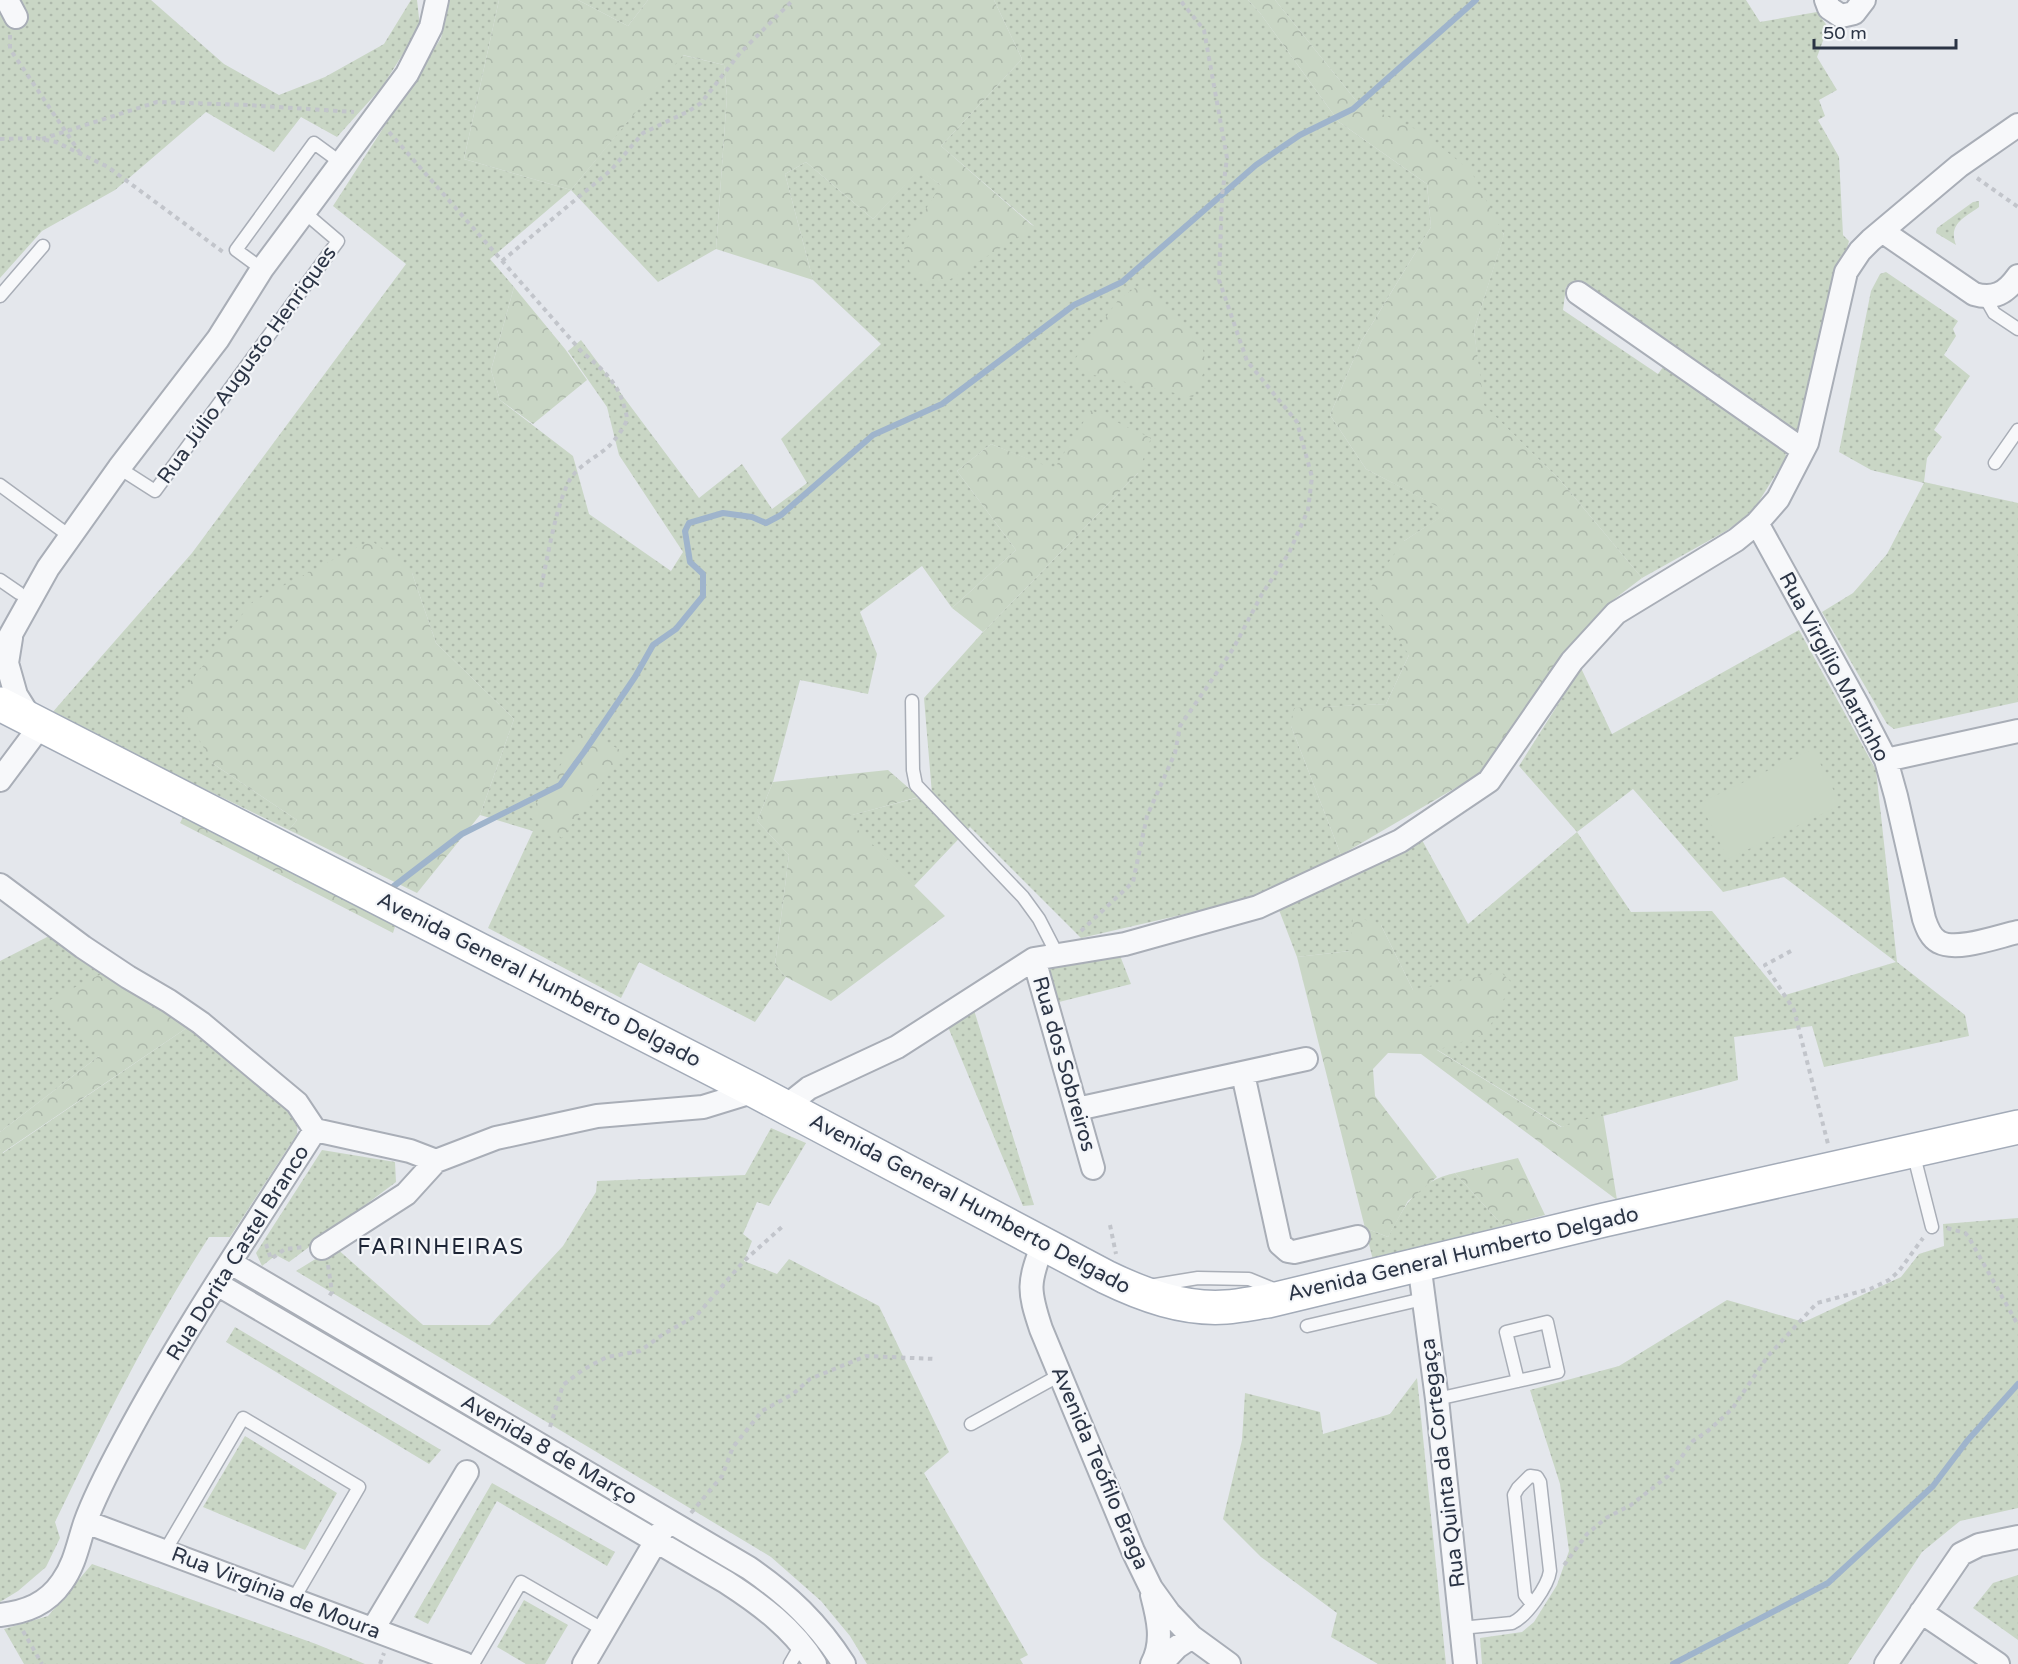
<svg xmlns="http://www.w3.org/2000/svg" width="2018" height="1664" font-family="'Varela Round',sans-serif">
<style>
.grass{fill:url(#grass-dots);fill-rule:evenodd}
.forest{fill:url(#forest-crowns)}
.garden{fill:#c9d6c5}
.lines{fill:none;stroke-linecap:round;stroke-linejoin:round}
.stream{stroke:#9fb4cc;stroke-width:6}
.service-casing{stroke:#a9aeb7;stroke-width:15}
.minor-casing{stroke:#a9aeb7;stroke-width:26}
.primary-casing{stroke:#a3abb8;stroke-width:36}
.path{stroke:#c2c5cb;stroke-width:4;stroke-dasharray:4.5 4.5;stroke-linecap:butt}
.service{stroke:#f7f8fa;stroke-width:12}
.minor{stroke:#f7f8fa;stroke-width:22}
.primary{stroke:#fff;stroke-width:33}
.labels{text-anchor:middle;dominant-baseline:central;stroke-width:4.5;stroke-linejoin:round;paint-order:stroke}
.street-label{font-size:21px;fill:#2b3445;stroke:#f4f6f9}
.neighbourhood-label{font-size:22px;letter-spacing:1.5px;fill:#1d2536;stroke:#f4f6f9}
</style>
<defs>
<pattern id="grass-dots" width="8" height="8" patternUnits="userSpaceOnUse" patternTransform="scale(1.5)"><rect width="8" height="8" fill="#c9d6c5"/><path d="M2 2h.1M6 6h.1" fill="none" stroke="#adb8ab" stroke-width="1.8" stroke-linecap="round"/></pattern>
<pattern id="forest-crowns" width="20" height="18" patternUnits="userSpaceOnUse" patternTransform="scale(1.5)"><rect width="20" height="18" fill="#c9d6c5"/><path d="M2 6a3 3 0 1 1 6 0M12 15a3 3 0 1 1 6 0" fill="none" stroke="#adb8ab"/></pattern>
</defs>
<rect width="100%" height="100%" fill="#e4e7ec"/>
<!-- grass -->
<path class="grass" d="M14,0H151L224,64L279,95L325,77L384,44L411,0H417L420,27L382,87L337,137L301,117L274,152L206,112L115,190L42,231L0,278V7Z
M450,0H499L464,159L571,190L682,55L724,65L727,96L716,249L658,282L571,190L490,259L514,287L491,370L500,400L573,456L589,514L671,571L683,552L619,455L607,407L568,351L581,340L699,498L742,464L772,509L807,483L781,439L881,344L813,280L785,174L806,162L873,219L919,169L941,185L1034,226L941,146L1022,59L994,0H1248L1260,13L1339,122L1427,184L1431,227L1361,342L1330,415L1366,469L1449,512L1404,541L1409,655L1386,704L1322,707L1291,726L1341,855L1272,894L1081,938L970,827L914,886L844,817L932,794L924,698L983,632L1138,473L1077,434L1054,470L991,444L957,471L1016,550L952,608L922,566L860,612L877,654L868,694L800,680L773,782L757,821L789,855L775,965L786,977L755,1022L639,962L621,998L488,928L533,831L480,815L514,719L436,643L412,573L212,763L297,820L289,830L51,714L192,553L406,264L333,206L441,38Z
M578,0H648L628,26Z
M1275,0H1746L1760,22L1817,12L1828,27L1817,57L1837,90L1819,100L1825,116L1818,120L1839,157L1843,235L1849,241L1802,426L1797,433L1584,282L1566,287L1563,310L1658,374L1666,363L1785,448L1786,458L1756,506L1744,518L1726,531L1642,578L1560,480L1483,405L1474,330L1504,234L1358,103Z
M1979,201V207C1964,218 1948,224 1956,245L1936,233L1937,228L1973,202Z
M1886,272L1958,321L1953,329L1956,336L1944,355L1970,376L1934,430L1942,437L1927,458L1924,482L2018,503V702L1894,729L1887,724L1822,612L1853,593L1887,554L1924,483L1871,470L1839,452L1871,291L1880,274Z
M1799,630L1876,770L1897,962L1965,1015L1969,1036L1824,1067L1812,1026L1734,1037L1738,1080L1562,1127L1436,1049L1413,990L1381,925L1350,951L1297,957L1279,910L1422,840L1468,924L1577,832L1519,766L1581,668L1612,734ZM1633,789L1723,892L1784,877L1896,962L1782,996L1712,911L1631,912L1577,832Z
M53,934L105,972L99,1056L0,1132V961Z
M1119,953L1131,984L1059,1002L1047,973L1051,964Z
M974,1010L1034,1205L1023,1206L948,1027Z
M188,1027L298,1118L297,1134L230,1237H209C150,1328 102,1425 55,1522L60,1538L46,1567L18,1591L0,1602V1149L3,1153Z
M771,1128L806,1143L769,1206L757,1202L743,1234L752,1241L744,1261L777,1274L789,1259L879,1306L949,1452L924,1473L1028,1655L1020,1659L1023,1664H867L850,1636L821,1601L771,1557L296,1271L335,1247L423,1325H490L563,1246L596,1192L597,1181L745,1175Z
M322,1150L395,1162L396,1182L289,1262L276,1255L262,1266L256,1253Z
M1455,1173L1503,1226L1373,1260L1365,1228L1388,1237C1405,1205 1417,1181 1455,1173Z
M2018,1218V1508L1960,1521L1922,1552L1848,1664H1482L1480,1638L1522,1632L1534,1622L1557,1585L1569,1551L1560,1484L1530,1390L1619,1366L1727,1300L1804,1322L1901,1277L1919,1254L1944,1246L1943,1224Z
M235,1327L441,1450L429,1464L226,1342Z
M1417,1378L1446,1664H1378L1331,1637L1337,1613L1261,1557L1223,1519L1242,1440L1245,1393L1320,1412L1323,1434L1390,1414Z
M245,1436L337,1493L305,1550L203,1507Z
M492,1483L615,1552L607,1566L497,1501L428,1624L414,1617Z
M92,1564L316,1644L365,1664H24L4,1629L48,1616Z
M2018,1575V1640L1973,1608L1993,1583Z
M524,1600L568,1625L545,1664H526L497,1647Z"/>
<!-- forest -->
<path class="forest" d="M499,0H578L628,26L648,0H994L1022,59L941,146L1034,227L941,285L916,278L903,245L941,185L919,170L873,219L806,162L785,174L813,280L716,249L727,96L724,65L683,55L571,190L464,159Z
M1248,0H1275L1358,103L1422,132L1471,171L1504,235L1474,330L1484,405L1560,480L1642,578L1613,600L1571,644L1481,773L1341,855L1291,726L1294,708L1386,704L1409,655L1367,592L1404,541L1448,512L1366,469L1330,415L1361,342L1431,227L1427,184L1339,122L1260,13Z
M1141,284L1203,349L1206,367L1193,397L1080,372L1075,359L1119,299Z
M514,287L565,349L587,380L533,424L500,400L491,370Z
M1091,410L1151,438L1138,473L983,632L952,608L1016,550L957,471L991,444L1054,469Z
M371,540L412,573L436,643L514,719L480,815L417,893L289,830L297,820L212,763L177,699L252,602Z
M583,730L624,752L562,838L528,816Z
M888,770L919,797L845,817L945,916L831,1001L786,977L775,965L789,855L757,821L773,782Z
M185,813L397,920L393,933L180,823Z
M1353,916L1381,925L1413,990L1501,972L1512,983L1486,1034L1437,1050L1561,1127L1603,1114L1617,1200L1421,1054L1388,1053L1373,1069L1375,1096L1437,1177L1408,1201L1388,1237L1365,1228L1297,957L1350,951Z
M105,972L188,1027L2,1153L0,1149V1132L99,1056L46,1002Z
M1518,1158L1545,1215L1503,1226L1455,1173Z"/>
<!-- garden -->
<path class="garden" d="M1813,749L1841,805L1728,859L1700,803Z"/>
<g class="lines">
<!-- stream -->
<path class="stream" d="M394,886L462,834L560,785L584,752L635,677L653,645L676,629L703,596V574L690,562L685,531L689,523L723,513L752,517L766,523L781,515L873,435L942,404L1074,305L1122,282L1256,165L1300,135L1353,109L1476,0
M1673,1664L1828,1583L1933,1486L1967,1441L2018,1384"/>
<defs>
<path id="service" d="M262,269L236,250L314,143L340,162
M0,296L43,246
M1985,297L1994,313L2018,329
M1995,463L2018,430
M119,468L155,491L338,241L304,212
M0,485L71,537
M0,580L19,593
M912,701L913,770L916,785L1023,897L1039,919L1057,954
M1913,1152L1932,1227
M1149,1286L1198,1278L1249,1279L1276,1290
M1307,1326L1423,1299
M1437,1399L1558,1372L1547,1322L1506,1332L1518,1381
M971,1424L1060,1375
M165,1551L243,1418L359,1487L293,1600
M1461,1628L1512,1623C1526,1617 1548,1586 1550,1571L1540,1482L1537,1477L1530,1476L1518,1488L1514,1495L1525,1595L1532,1604
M473,1664L521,1582L604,1630
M790,1664L801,1645"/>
<path id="minor" d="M7,0L16,17
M1826,0L1829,8L1841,16L1854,13L1864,0
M1882,231L1974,294C1994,300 2006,293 2018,276
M1578,293L1803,450
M1757,523L1857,704L1886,760L1896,796L1924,919C1927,928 1931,938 1939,942C1957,952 1999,936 2018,932
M11,638L7,663L16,695L31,719
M0,654L48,568L119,468L218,339L262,269L407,74L431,27L437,0
M1886,760L2018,731
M0,780L41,725
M0,885L83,947L128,977L169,1001L201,1023L297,1103L315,1130
M1034,959L1093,1168
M1243,1074L1280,1244L1288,1251L1294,1252L1358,1237
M785,1107L809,1088L897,1047L1034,959L1125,944L1258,907L1400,841L1489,781L1572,661L1616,613L1736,540L1757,523L1778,499L1807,443L1846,272L1860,251L1871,240L1959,166L2018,125
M1077,1109L1306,1059
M1043,1244C1028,1283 1028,1290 1041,1329L1133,1551L1151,1588L1169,1613L1192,1637L1229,1664
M322,1248L406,1194L436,1161
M231,1263L749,1568C788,1595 818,1623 844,1664
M1419,1263L1437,1399L1465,1664
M217,1284L726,1582C760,1604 794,1629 815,1664
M86,1522L465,1664
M1921,1612L1998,1664
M0,1615C26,1612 47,1604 62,1582C75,1564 78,1544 85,1523C95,1495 110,1467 124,1441C181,1334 250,1232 315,1130L410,1151L436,1161L496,1138L597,1116L703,1107L755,1091
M373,1629L467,1472
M584,1664L663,1529
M1152,1664C1164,1642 1158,1618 1152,1595
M1161,1664L1177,1647L1192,1637
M1886,1664L1961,1554L1979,1545L2018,1537"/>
<path id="primary" d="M0,704L755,1091L1106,1277C1143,1295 1184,1310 1226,1307C1240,1306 1254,1303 1268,1301L1604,1220L2018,1127"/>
</defs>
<!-- service casing -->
<use href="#service" class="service-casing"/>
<!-- minor casing -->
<use href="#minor" class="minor-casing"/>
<!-- primary casing -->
<use href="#primary" class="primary-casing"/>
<!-- path -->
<path class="path" d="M10,35V49L80,153
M389,132L582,352C600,367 618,382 624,406C625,410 627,415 627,419C625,427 615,440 609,446C595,459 577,465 568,483C554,513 548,558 540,591
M0,139L36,138L56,142L108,167L223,252
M42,139L157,102L247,105L354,112
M1977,178L2018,207
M502,261L611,170L643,133L689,111L701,103L740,53L793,0
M1081,931L1133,882L1147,816L1175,753L1180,726L1233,649L1262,594L1289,553L1308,510L1312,477L1297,422L1247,361L1219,280L1222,196L1227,158L1204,30L1180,0
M1791,951L1765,965L1794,1010L1828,1144
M1110,1225L1116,1254
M1947,1228L1965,1233L1968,1236L2018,1325
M266,1244L271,1259L285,1249L304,1247
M328,1265L332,1292L328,1298
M550,1427L563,1385L584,1369L607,1357L640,1351L662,1335L697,1315L744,1261L784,1225
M691,1513L722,1476L733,1447L762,1411L793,1394L810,1379L866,1356L936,1359
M1564,1565L1587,1534L1606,1518L1631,1505L1668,1476L1693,1441L1709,1430L1732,1409L1768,1356L1817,1303L1870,1289L1889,1280L1899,1271L1923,1238
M23,1631L42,1664
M380,1664L384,1653"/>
<!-- service -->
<use href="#service" class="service"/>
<!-- minor -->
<use href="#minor" class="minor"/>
<!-- primary -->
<use href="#primary" class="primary"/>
</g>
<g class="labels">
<!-- street labels -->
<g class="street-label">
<text transform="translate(247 365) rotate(-54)">Rua Júlio Augusto Henriques</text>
<text transform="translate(1834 667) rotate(62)">Rua Virgílio Martinho</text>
<text transform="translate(539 980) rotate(27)">Avenida General Humberto Delgado</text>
<text transform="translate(1064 1064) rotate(74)">Rua dos Sobreiros</text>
<text transform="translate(970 1204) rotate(28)">Avenida General Humberto Delgado</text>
<text transform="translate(238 1253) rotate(-58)">Rua Dorita Castel Branco</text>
<text transform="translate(1463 1254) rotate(-13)">Avenida General Humberto Delgado</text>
<text transform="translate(549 1450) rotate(30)">Avenida 8 de Março</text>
<text transform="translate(1443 1463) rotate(-97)">Rua Quinta da Cortegaça</text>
<text transform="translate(1100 1468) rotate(67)">Avenida Teófilo Braga</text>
<text transform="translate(276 1593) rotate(21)">Rua Virgínia de Moura</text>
</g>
<!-- neighbourhood labels -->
<g class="neighbourhood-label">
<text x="441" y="1247">FARINHEIRAS</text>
</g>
</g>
<!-- scale -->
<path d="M1814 39v9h142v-9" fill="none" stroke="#2b3445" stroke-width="3"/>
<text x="1823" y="39" font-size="18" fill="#2b3445" stroke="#f4f6f9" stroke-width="4.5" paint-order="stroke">50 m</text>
</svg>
